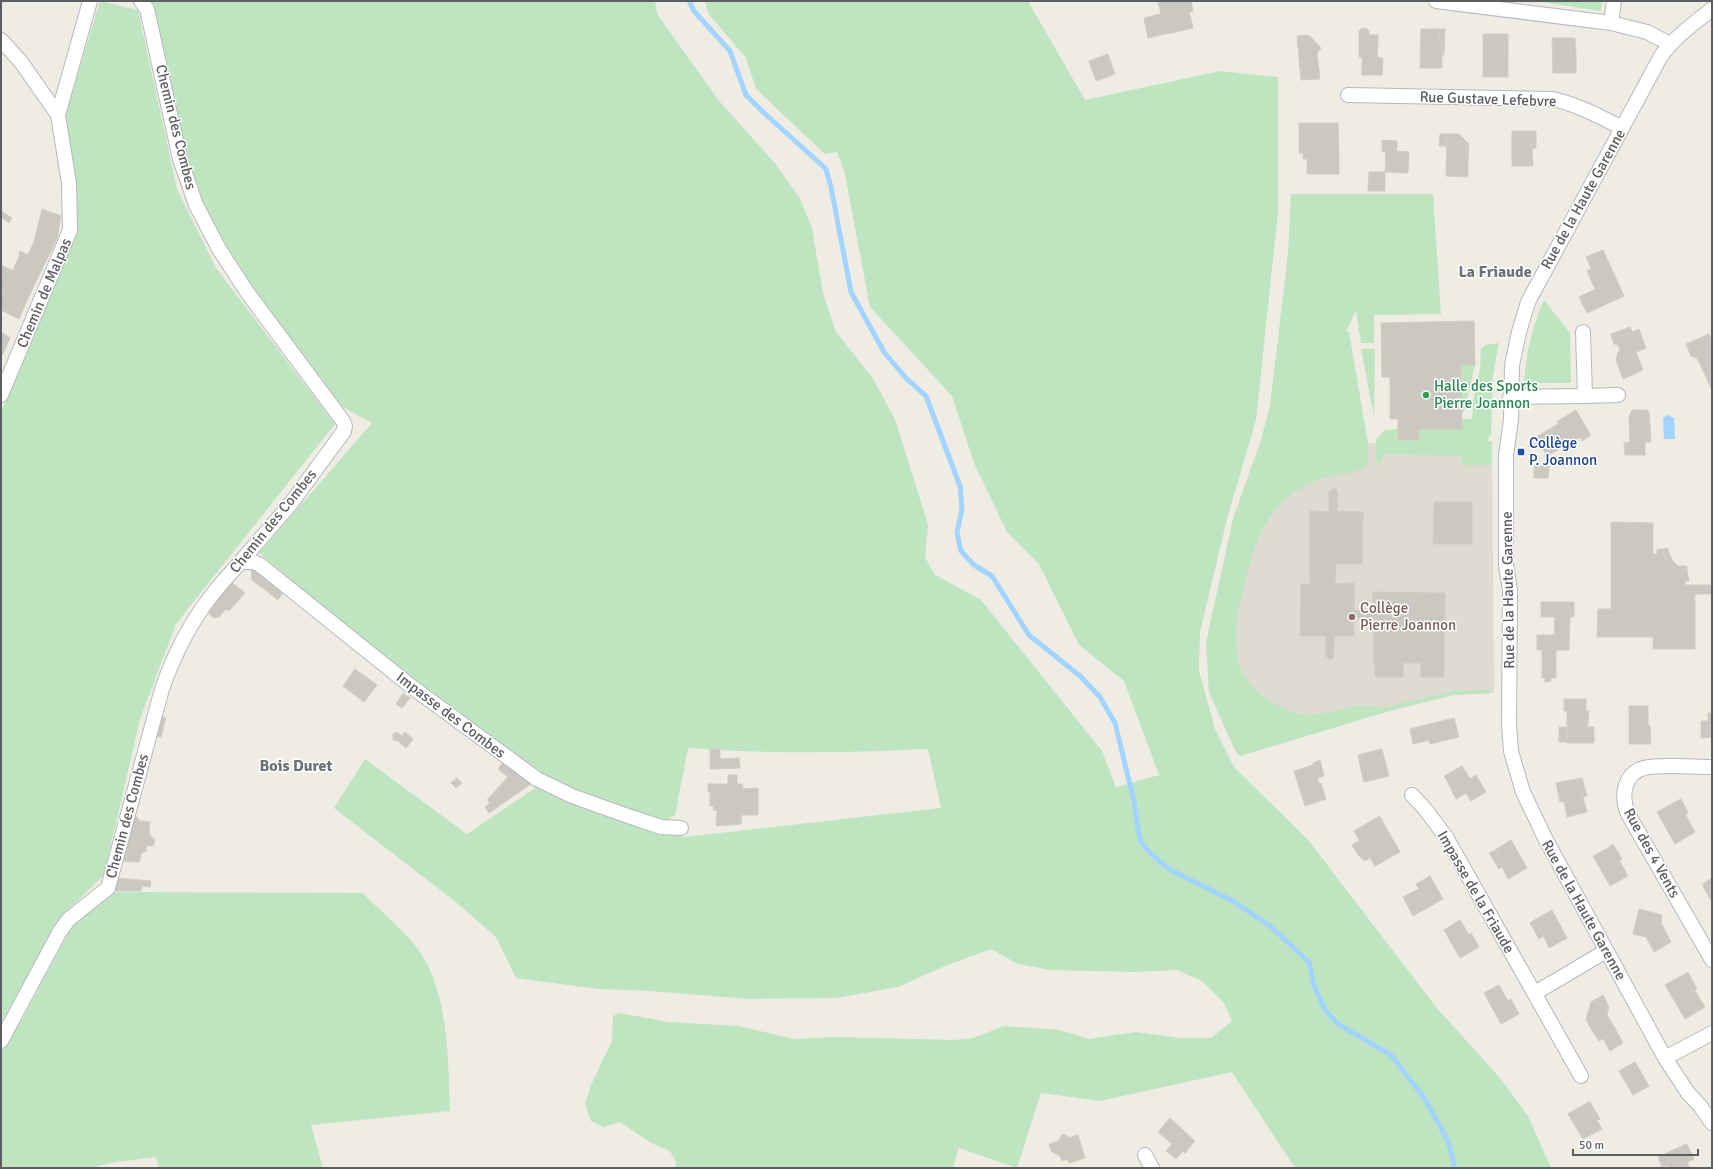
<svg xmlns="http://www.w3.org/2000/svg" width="1713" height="1169" font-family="Signika,sans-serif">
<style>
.education{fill:#dedbd1}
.green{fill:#bfe5c0}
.water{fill:#a2d4ff}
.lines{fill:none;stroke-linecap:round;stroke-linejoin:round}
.stream{stroke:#a2d4ff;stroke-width:5}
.building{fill:#cbc8c2;stroke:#d2cdc1}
.street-casing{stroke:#b6b9bd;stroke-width:16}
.street{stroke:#fff;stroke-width:14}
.leisure-dot{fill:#2e9e5b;stroke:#fff;stroke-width:1.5}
.transit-dot{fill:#1a4fb4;stroke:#fff;stroke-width:1.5}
.education-dot{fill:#8d6e63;stroke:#fff;stroke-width:1.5}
.labels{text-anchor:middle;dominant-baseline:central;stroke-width:3;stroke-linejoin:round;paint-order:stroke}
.street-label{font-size:15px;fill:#5b5f64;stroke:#fff}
.leisure-label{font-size:15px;fill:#27864d;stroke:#fff;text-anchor:start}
.transit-label{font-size:15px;fill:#164399;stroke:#fff;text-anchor:start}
.education-label{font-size:15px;fill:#785e54;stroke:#fff;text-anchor:start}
.neighbourhood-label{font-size:16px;font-weight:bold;fill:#6c7176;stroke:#fff}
</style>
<rect width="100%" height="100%" fill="#eeece3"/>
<!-- education -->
<path class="education" d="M1260,443H1372L1492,446L1494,693L1454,695L1389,711L1240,756L1235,750L1209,692L1206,643L1233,519Z"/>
<!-- green -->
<path class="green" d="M100,1L138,10L177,189L216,268L335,424L176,624L140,719L104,875L61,917L1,1023V412L74,235L64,120Z
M149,1H655L657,14L720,102L774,162L799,197L812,228L823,293L836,332L872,377L895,419L928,525L925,557L934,574L981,600L1102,751L1116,787L1159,775L1124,681L1079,645L1039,564L1007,532L974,463L952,396L870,307L844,170L837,152L825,154L756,89L746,58L708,13L705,1H1028L1085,100L1220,71L1278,77V212L1256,420L1228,515L1200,632L1199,671L1215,729L1234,767L1309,841L1436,1007L1500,1078L1528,1116L1551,1168H1295L1232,1072L1100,1101L1041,1093L1017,1168L959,1148L953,1168H675L676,1162L670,1151L651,1143L620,1122L603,1127L591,1121L585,1104L591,1085L612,1041L613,1016L619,1013L669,1022L738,1026L794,1039L834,1037L953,1040L973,1038L1004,1026L1060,1030L1089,1039L1136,1032L1180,1038H1211L1232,1021L1224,1003L1202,981L1177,970L1135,972L1051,970L1018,964L991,949L945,966L898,987L836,998L749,999L650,991L599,989L516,978L496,937L457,903L334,808L365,759L467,834L538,786L589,807L684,837L941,808L928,749C848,753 768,754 688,748L675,815L664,822L632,814L539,776L401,672L259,553L372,423L341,406L298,353L234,259L202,201L186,153Z
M1535,1H1602L1601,11Z
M1291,194H1433L1441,314L1374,315V343H1361L1356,310L1346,332H1349L1368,443V465C1354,475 1333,474 1318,480C1258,503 1252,556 1238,611C1236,624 1235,650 1239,663C1246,689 1276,709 1302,714C1322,718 1342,707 1362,706C1370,705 1378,708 1386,707L1454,691L1490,690V693L1454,695L1389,711L1240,756L1235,750L1209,692L1206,643L1233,519L1260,443L1270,406L1288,254Z
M1544,300L1570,333L1571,383H1524C1526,353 1532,327 1544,300Z
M1499,343L1493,376L1491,436H1489L1488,441H1492V465H1463L1462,456L1388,454L1382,456L1380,466L1376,459V439L1385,430L1398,429V440H1419V429H1462V419H1472L1474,396L1480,368L1481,349L1485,345Z
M1361,349H1375L1374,417Z
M1461,365H1475L1464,412L1462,413Z
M113,892L363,893C379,910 398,925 413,943C449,984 448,1059 450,1111L311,1125L323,1168H159L156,1157L116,1162L89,1168H1V1052L23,1018L74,922Z"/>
<!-- water -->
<path class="water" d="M1667,415L1674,418L1675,439H1664L1663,418Z"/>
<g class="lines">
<!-- stream -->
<path class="stream" d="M689,1L694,11L730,51L746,95L762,111L826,169L831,187L851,292L884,352L906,378L926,396L960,486L962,509L957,533L961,551L974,565L992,576L1029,635L1080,676L1100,697L1115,723L1134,801L1140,841L1151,854L1169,869L1231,900L1270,926L1309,962L1314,986L1325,1010L1338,1024L1391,1055L1425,1099L1448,1141L1455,1168"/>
</g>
<!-- building -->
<path class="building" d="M1158,1H1191L1193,11L1189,12L1192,23L1175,27L1176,32L1160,35L1156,15L1161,14Z
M1156,15L1160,35L1148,38L1144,18Z
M1192,23L1193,28L1176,32L1175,27Z
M1362,28L1367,29L1369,31V40H1378L1377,57L1383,58L1382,75H1362V57H1359V31Z
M1421,29H1439V43L1442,42V68H1420Z
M1439,29H1445L1444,55H1442V42L1439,43Z
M1483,34H1504V56H1508V77H1483Z
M1504,34H1508V56H1504Z
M1309,35L1321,48L1317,53L1320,79L1301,80L1297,36Z
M1369,35H1378V40H1369Z
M1552,38H1570L1571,56H1576V73H1553Z
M1570,38H1575L1576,56H1571Z
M1108,54L1115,74L1096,81L1089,61Z
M1299,123H1330L1331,154L1339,155V174H1307V159H1303V153H1299Z
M1330,123H1338L1339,155L1331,154Z
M1512,131H1531L1533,166H1512Z
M1531,131H1536V148L1531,149Z
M1440,134H1447V146H1439Z
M1447,134H1459L1466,141V155H1468V177L1446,176Z
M1382,140L1397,141V151L1409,152L1408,173L1385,172L1386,152H1382Z
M1466,141L1469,144L1468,155H1466Z
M1369,172H1385V191H1368Z
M42,209L61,216L57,239L42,269L19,257L20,251L28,255L34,242Z
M1,211L12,218L9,223L1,217Z
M1603,250L1624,296L1587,313L1579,297L1600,287L1586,257Z
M19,257L42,269L25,305L2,294Z
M1,265L14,271L1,297Z
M1591,269L1600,287L1595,289L1587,271Z
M2,294L25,305L19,319L1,310Z
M1474,321L1475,365H1461L1462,429H1419V440H1398V419H1390V377H1382L1381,323Z
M1630,327L1632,332L1623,336L1617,332Z
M1639,329L1646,348L1636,352L1643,370L1623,379L1616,360L1618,352L1620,351L1618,345L1614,344L1611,334L1617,332L1623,336Z
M1,332L10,338L2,356L1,355Z
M1709,334L1712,341L1703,345L1700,338Z
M1700,338L1703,345L1712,341V374L1706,377L1697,358L1691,356L1686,344Z
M1712,374V388H1711L1706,377Z
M1576,410L1589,432L1547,456L1536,437L1558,424V421Z
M1632,410H1647L1649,412L1651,442H1645V455H1625L1624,443L1630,442L1629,417Z
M1589,432L1591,435L1582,441L1580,437Z
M1534,466H1549V468H1534Z
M1534,468H1549L1548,478H1534Z
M1333,488L1336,489L1338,493L1337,511L1363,512L1362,564H1336L1335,584L1354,583V610L1373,611V592L1445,593L1444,677H1421V663H1403V677H1375V664H1374V618H1354V636H1335L1333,658L1330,660L1326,656V636H1300L1301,584H1310V511L1329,512V492Z
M1434,502H1472V544H1433Z
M1611,522L1653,523V554H1657V550L1663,549V554L1669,563L1675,568L1687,570L1689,581H1685V585H1712V594H1695V649H1653V637H1597L1598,609H1611Z
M1667,548L1672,560L1678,566H1687V570L1675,568L1669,563L1663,551V549Z
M258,568L285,590L278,600L252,580L251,569Z
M230,581L245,593L229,611L226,609L219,617L214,618L206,611Z
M1541,602H1574V617H1570L1569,650H1556V678H1551V681L1545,682V678H1542V650H1537V635H1554L1555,617H1541Z
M355,669L377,685L364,702L343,686Z
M403,693L410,698L402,708L396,704Z
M1564,699H1586V711H1589L1586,743H1567V711H1564Z
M1629,706H1648V725H1650L1651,744H1629Z
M1708,713H1712V737L1701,738V721H1708Z
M157,715L166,718L161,737L153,735Z
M1454,718L1459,737L1430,744L1429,740L1413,744L1410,729Z
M1559,727H1567V742H1559Z
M1586,727H1594V743H1586Z
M397,732L402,736L405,732L413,739L406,748L398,741L393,740V734Z
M710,749H720V759L739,758L740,768L710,769Z
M1382,749L1389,776L1364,782L1362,774L1368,772L1366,765H1363L1361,754Z
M1361,754L1363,765H1366L1368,772L1362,774L1358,755Z
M505,760L534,782L489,813L485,807L490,803L487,800L508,777L498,769Z
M1320,760L1324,776L1317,778L1319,783H1321L1326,799L1305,806L1294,771L1313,765V763Z
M1462,766L1464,769L1446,779L1444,776Z
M1464,769L1470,779L1476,775L1486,792L1471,801L1466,793L1456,799L1446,779Z
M728,775H737V784H728Z
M457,778L462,783L456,788L451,783Z
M1582,778L1587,796L1581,797L1577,779Z
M1577,779L1581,797H1583L1587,812L1567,817L1564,801L1560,802L1556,783Z
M708,784H743L741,824L716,826L717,811L713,810L714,806H710V792H708Z
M758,788V815H741L743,789Z
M1681,799L1688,813L1683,816L1675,802Z
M1675,802L1683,816L1685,814L1695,832L1675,844L1657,812Z
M132,816H136L140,821L150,822L149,834L155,840L153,846L125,843Z
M1380,816L1385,826L1383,827L1378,817Z
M1378,817L1383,827L1385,826L1400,852L1375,866L1354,831Z
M1360,840L1370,858L1365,861L1358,855L1352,845Z
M1511,840L1527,868L1508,879L1502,867L1504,866L1495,850Z
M125,843L147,845L146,852H142L139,862L121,861Z
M1613,844L1622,859L1617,862L1608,848Z
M1608,848L1617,862L1619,860L1628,876L1610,886L1593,856Z
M1495,850L1504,866L1499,869L1489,853Z
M1430,876L1443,899L1413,916L1403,897L1419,889L1416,884Z
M117,878L151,881L150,887L142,886L141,891H114Z
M1712,878V888L1706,892L1703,886V884Z
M1712,888V902L1706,892Z
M1639,909L1662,915L1661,923L1671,942L1654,952L1646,937L1633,934Z
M1552,910L1567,938L1549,948L1536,919Z
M1536,919L1545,935L1539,939L1530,923Z
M1460,920L1469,935L1471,933L1479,947L1460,958L1444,930Z
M1688,972L1697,989L1693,992L1683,975Z
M1683,975L1693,992L1695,991L1705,1007L1685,1019L1665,985Z
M1499,985L1508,1001L1511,999L1519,1014L1501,1024L1484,993Z
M1603,995L1609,1007L1591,1002Z
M1591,1002L1609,1007L1607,1015L1616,1030L1599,1041L1590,1027L1594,1025V1021L1586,1019Z
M1586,1019L1594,1021V1025L1590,1027Z
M1616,1030L1618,1034L1605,1042L1603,1038Z
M1618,1034L1623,1043L1610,1051L1605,1042Z
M1635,1062L1649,1086L1633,1095L1619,1071Z
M1590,1102L1600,1119L1597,1120L1587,1103Z
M1587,1103L1602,1129L1583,1139L1568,1114Z
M1170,1118L1195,1141L1185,1153L1183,1151L1176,1159L1166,1151L1172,1144L1158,1132Z
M1063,1134L1069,1137L1058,1141Z
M1078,1135L1085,1158L1069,1163L1068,1159L1062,1161L1060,1156L1051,1151L1049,1144Z
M1687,1144L1694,1159L1690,1161L1684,1145Z
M1684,1145L1690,1161L1687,1162L1690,1168H1669L1668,1165L1662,1167L1658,1157Z"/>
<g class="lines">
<defs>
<path id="street" d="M1436,1L1611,23L1647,32L1670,44
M1712,9C1693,24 1675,37 1661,56L1528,302L1519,332L1512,365L1511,420L1506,455V565L1510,590L1509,725L1511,751L1523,792L1545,838L1665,1058L1688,1093L1701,1107L1712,1123
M1611,23L1614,1
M1,40L21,62L58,115
M1348,95L1553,99C1578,105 1599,116 1622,128
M1,395L70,230L69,183L58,115L90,1
M1585,396L1618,395
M1510,397L1585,396L1583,332
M243,562H254L260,565L412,687L537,779L572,796L628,816L661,827L681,828
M1712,767C1695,767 1658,764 1644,768C1623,774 1621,797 1628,814L1712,960
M1412,795L1425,809L1446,837L1581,1076
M1535,993L1606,951
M1,1041L60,931L69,919L108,888L162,689C175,652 191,620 216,590C226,577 238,566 248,553L289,506L344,431L345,426L343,421L247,292L219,249L196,205L180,159L147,9L141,1
M1665,1058L1712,1033
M1145,1155L1152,1168"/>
</defs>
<!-- street casing -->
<use href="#street" class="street-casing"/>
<!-- street -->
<use href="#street" class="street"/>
</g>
<!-- markers -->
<circle class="leisure-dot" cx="1426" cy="395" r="4"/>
<rect class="transit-dot" x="1517" y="448" width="8" height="8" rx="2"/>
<circle class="education-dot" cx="1352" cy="617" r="4"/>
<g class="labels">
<!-- street labels -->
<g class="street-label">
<text transform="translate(1488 99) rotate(2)">Rue Gustave Lefebvre</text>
<text transform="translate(176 127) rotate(76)">Chemin des Combes</text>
<text transform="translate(1583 199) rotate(-61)">Rue de la Haute Garenne</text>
<text transform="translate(44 293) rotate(-67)">Chemin de Malpas</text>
<text transform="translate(273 521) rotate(-51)">Chemin des Combes</text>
<text transform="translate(1508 590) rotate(-91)">Rue de la Haute Garenne</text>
<text transform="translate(451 715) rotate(37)">Impasse des Combes</text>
<text transform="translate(127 816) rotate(-75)">Chemin des Combes</text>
<text transform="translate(1652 853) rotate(61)">Rue des 4 Vents</text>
<text transform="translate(1476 892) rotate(60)">Impasse de la Friaude</text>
<text transform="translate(1584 910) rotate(61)">Rue de la Haute Garenne</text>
</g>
<!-- leisure labels -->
<g class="leisure-label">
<text x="1434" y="386">Halle des Sports<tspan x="1434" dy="17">Pierre Joannon</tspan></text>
</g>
<!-- transit labels -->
<g class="transit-label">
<text x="1529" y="443">Collège<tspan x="1529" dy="17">P. Joannon</tspan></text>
</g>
<!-- education labels -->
<g class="education-label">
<text x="1360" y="608">Collège<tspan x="1360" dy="17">Pierre Joannon</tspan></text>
</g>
<!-- neighbourhood labels -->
<g class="neighbourhood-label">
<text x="1495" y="272">La Friaude</text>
<text x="296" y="766">Bois Duret</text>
</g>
</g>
<!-- border -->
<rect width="1713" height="1169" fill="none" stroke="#5b5f64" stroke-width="4"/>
<!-- scale -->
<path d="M1573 1149v6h125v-6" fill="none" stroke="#5b5f64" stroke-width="2"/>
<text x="1579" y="1149" font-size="12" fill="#5b5f64" stroke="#ffffff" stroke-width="3" paint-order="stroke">50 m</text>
</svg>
